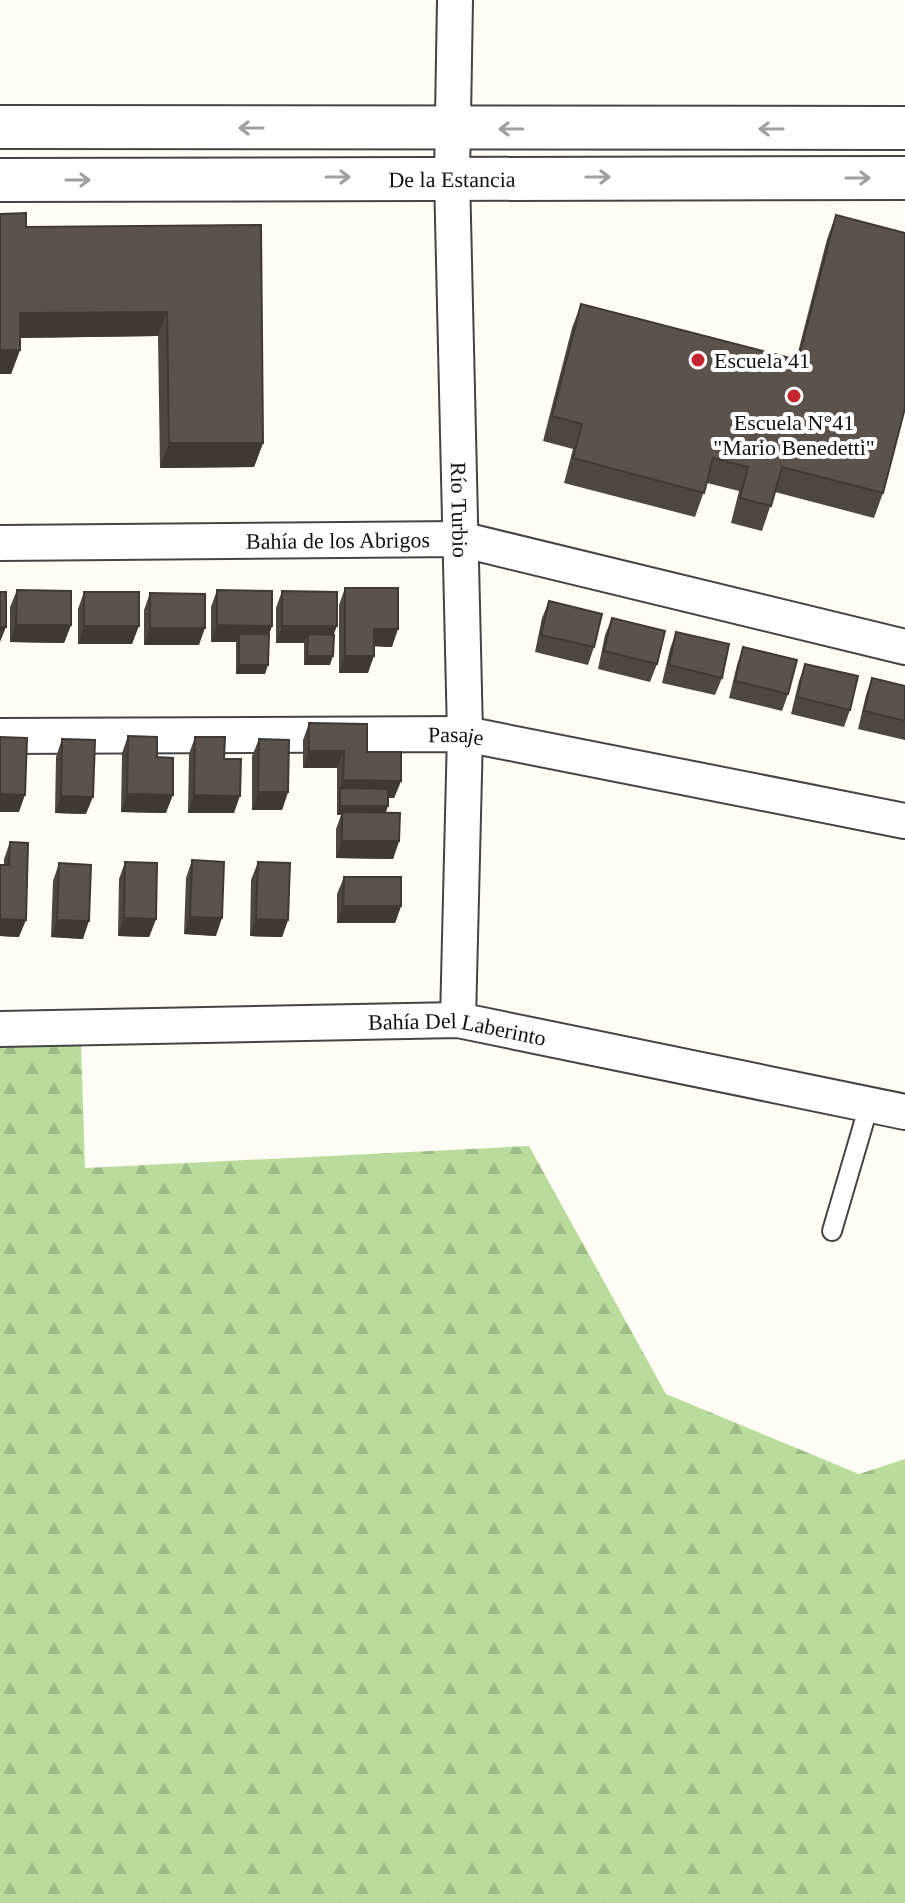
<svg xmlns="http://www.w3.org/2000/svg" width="905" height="1903" font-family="Georgia,serif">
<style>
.forest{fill:url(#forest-firs)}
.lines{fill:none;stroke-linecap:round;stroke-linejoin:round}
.service-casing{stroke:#444;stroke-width:22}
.minor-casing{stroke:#444;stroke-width:38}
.tertiary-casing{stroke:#444;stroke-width:46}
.service{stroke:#fff;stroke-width:18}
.minor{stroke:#fff;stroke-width:34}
.tertiary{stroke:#fff;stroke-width:42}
.wall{fill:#4d4742}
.shaded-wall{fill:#3f3936}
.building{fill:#5a524d;stroke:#3f3936;stroke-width:2}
.oneway{stroke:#a0a0a0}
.poi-dot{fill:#c4262e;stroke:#fff;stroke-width:3}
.labels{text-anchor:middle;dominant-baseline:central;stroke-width:8;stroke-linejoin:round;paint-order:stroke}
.street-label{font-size:22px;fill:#111;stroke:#fff}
.poi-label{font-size:22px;fill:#111;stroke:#fff;text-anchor:start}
</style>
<defs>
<pattern id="forest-firs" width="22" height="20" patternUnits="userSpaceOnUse" patternTransform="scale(2)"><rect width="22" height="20" fill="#b9dc9c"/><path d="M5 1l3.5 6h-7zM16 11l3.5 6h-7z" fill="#9ebc85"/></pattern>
</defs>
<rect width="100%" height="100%" fill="#fffdf5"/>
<!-- forest -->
<path class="forest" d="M81,1042L85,1168L529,1146L666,1394L859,1474L905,1459V1903H0V1045Z"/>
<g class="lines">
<defs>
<path id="service" d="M832,1231L869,1105"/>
<g id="minor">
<path id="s1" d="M455,0L452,176L465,734L458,1020"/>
<path id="s2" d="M0,543L460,539L905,647"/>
<path id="s3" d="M0,736L465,734L905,821"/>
<path id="s4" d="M0,1029L458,1020L905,1112"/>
</g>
<g id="tertiary">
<path d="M0,127L905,128"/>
<path id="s5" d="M0,180L905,178"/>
</g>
</defs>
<!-- service casing -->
<use href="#service" class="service-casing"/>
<!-- minor casing -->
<use href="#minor" class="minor-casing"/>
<!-- tertiary casing -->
<use href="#tertiary" class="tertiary-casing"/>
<!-- service -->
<use href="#service" class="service"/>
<!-- minor -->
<use href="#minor" class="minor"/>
<!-- tertiary -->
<use href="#tertiary" class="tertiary"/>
</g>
<!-- wall -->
<path class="wall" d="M0,214L26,227L261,225L263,443L254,467L160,468L158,336L20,338V350L11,374H0Z
M836,215L883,493L874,518L775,492L762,531L731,523L739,491L707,483L695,517L564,483L573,449L543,441L572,328L581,304L796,360L827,239Z
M345,588L392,647L374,646L368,673H339V605Z
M17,590L71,625L64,643L10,642V607Z
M217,590L272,626L269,634L265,674H236V642H211V607Z
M282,591L334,635L330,665H304V643H276V608Z
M84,592L132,644H78V609Z
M150,593L199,645H144V610Z
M549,601L594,647L588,665L535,652L542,618Z
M612,618L657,664L650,682L598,669L605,635Z
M676,632L722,678L715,695L662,683L670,649Z
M743,647L788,694L782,711L729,698L737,665Z
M805,664L850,710L844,727L791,714L799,681Z
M872,678L905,686V740L858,729L866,695Z
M309,723L367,752L401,781L394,798H388L386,812L399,841L393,859L336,858V829L341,815H337V768H303V740Z
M128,736L157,757L166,813L121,812L122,753Z
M195,737L224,759L234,813H188L189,754Z
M62,739L86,814L55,813L56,757Z
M259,739L288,792L282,810H252V756Z
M10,842L19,937L0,936V865H4V859Z
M192,860L216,936L184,934L186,878Z
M125,862L156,919L149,937L118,936L119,879Z
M258,862L288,920L282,937L250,936L251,880Z
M59,863L83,939L51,937L53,881Z
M344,877L401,906L395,923H337V894Z"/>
<!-- shaded-wall -->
<path class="shaded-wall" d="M167,312L158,336L11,338L20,313Z
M0,350H20L11,374H0Z
M169,443H263L254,467L160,468Z
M16,625H71L64,643L10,642Z
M217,625L272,626L265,643L239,634L236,642H211Z
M84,626H139L132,644H78Z
M282,626H337L330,644L308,634L304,643H276Z
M0,627H6L0,642Z
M150,628H205L199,645H144Z
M374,629H398L392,647L368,646Z
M307,656H333L330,665H304Z
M345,656H374L368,673H339Z
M239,665H268L265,674H236Z
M309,751H344L337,768H303Z
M343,780L401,781L394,798L340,797V788Z
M258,792H288L282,810H252Z
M0,794L25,795L19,812H0Z
M127,794L173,795L166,813L121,812Z
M194,795L240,796L234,813H188Z
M61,796L93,797L86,814L55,813Z
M340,806H388L385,815L342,812L341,815H337Z
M342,841H399L393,859L336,858Z
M343,906H401L395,923H337Z
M190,917L222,918L216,936L184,934Z
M124,918L156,919L149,937L118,936Z
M0,919L26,920L19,937L0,936Z
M256,919L288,920L282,937L250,936Z
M57,920L89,921L83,939L51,937Z"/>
<!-- building -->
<path class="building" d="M26,213V227L261,225L263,443H169L167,312L20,313V350H0V214Z
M836,215L905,233V408L883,493L782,467L771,506L740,498L748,467L713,458L704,493L573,458L582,424L552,416L581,304L798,360Z
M345,588H398V629H374V656H345Z
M17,590L71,591V625H16Z
M217,590L272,591V626L217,625Z
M282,591L337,592V626H282Z
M0,592H6V627H0Z
M84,592H139V626H84Z
M150,593L205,594V628H150Z
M549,601L602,614L594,647L541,635Z
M612,618L665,631L657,664L604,651Z
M676,632L729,644L722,678L669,665Z
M239,634H269L268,665H239Z
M308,634L334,635L333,656H307Z
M743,647L797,660L788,694L735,681Z
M805,664L858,676L850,710L797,697Z
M872,678L905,686V721L864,711Z
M309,723L367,724V752H401V781L343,780L344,751H309Z
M128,736L157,737V757L173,758V795L127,794Z
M0,737L27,738L25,795L0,794Z
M195,737H225L224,759H241L240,796L194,795Z
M62,739L95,740L93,797L61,796Z
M259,739L289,740L288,792H258Z
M340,788L388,789V806H340Z
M342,812L400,813L399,841H342Z
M10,842L28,843L26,920L0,919V865H9Z
M192,860L224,862L222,918L190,917Z
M125,862L157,863L156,919L124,918Z
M258,862L290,863L288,920L256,919Z
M59,863L91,865L89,921L57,920Z
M344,877H401V906H343Z"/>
<!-- one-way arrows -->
<defs><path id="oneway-shaft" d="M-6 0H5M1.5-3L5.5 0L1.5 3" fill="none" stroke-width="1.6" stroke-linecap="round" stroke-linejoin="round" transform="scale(2)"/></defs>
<g class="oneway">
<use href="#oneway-shaft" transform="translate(251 128) rotate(-180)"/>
<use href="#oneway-shaft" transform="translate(511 129) rotate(180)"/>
<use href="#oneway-shaft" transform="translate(771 129) rotate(180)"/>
<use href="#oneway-shaft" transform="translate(338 177)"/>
<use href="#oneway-shaft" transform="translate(598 177)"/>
<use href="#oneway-shaft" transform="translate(858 178)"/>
<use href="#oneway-shaft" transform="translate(78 180)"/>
</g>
<!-- markers -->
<g class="poi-dot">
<circle cx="698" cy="360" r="8"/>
<circle cx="794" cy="396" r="8"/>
</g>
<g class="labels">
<!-- street labels -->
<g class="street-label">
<text stroke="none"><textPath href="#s5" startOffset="452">De la Estancia</textPath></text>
<text stroke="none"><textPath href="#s1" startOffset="510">Río Turbio</textPath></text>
<text stroke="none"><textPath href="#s2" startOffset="338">Bahía de los Abrigos</textPath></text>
<text stroke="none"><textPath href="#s3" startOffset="456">Pasaje</textPath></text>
<text stroke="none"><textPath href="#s4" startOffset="458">Bahía Del Laberinto</textPath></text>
</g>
<!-- poi labels -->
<g class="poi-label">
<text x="714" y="360">Escuela 41</text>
<text x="794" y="422" text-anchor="middle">Escuela N°41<tspan x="794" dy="25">"Mario Benedetti"</tspan></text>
</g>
</g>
</svg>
